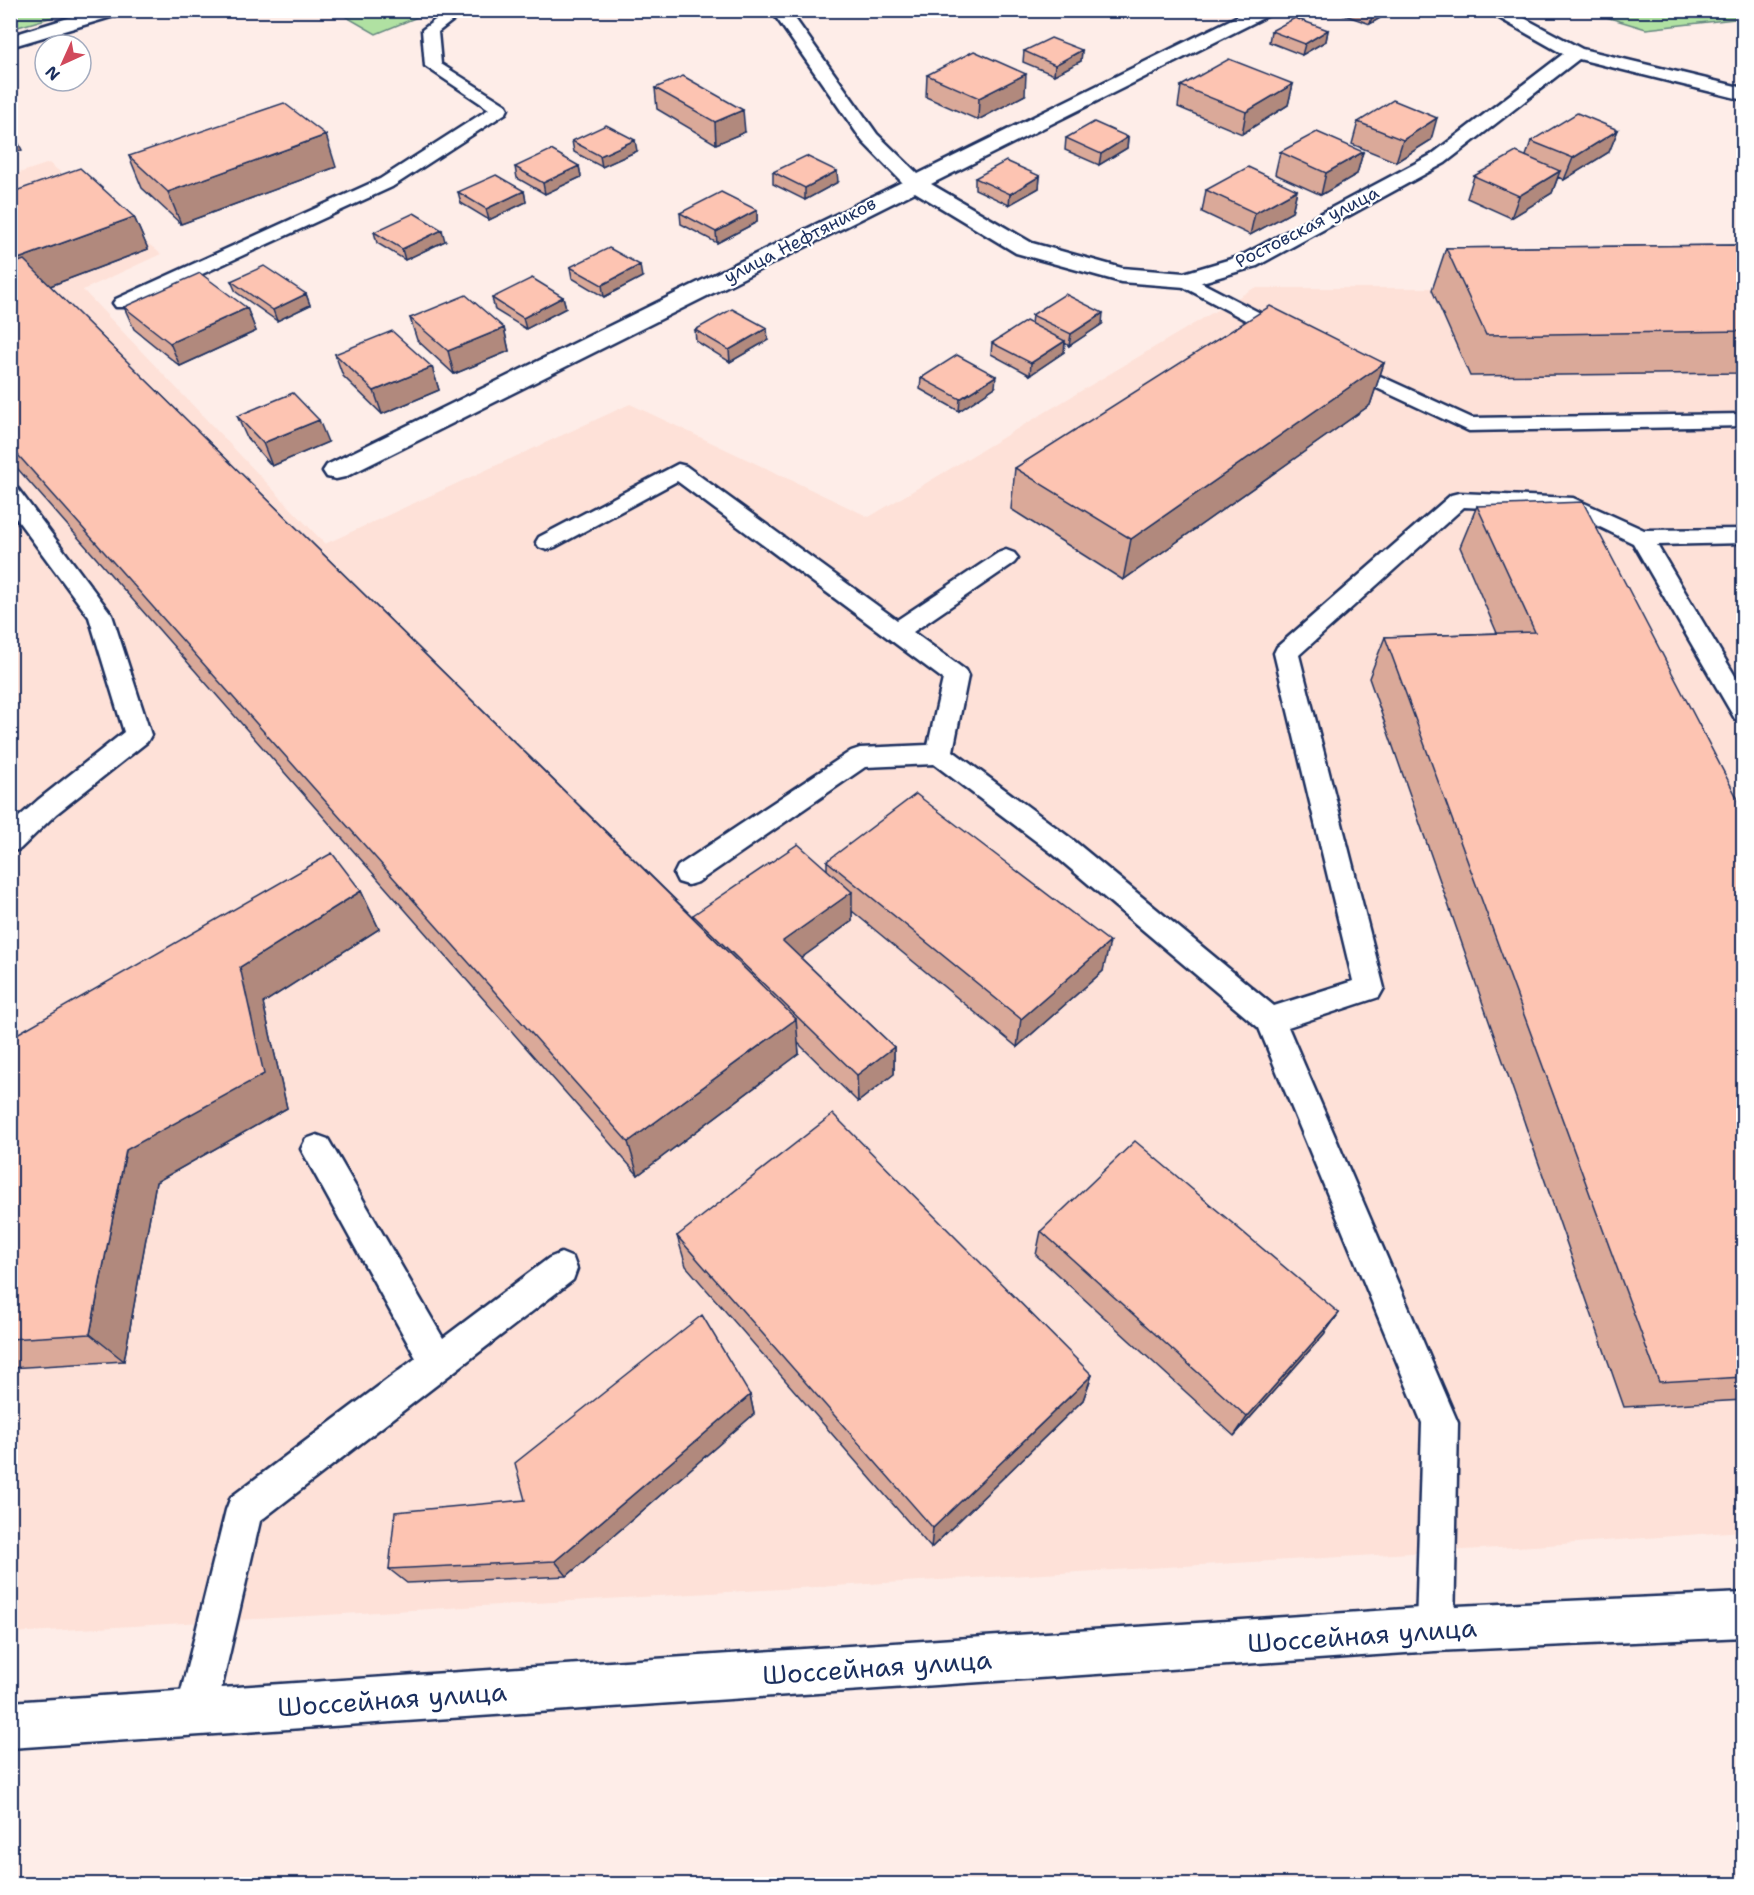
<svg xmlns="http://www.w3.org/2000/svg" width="1754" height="1895" font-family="'Shantell Sans',sans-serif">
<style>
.built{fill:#fee1d8}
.green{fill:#b0e1a2;stroke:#668880;stroke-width:1.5}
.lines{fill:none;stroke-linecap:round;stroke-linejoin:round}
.service-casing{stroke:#1b2f5e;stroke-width:5}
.minor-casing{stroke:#1b2f5e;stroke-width:5}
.tertiary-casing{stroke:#1b2f5e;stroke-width:5}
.primary-casing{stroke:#1b2f5e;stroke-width:5}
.service{fill:#fff;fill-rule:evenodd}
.minor{fill:#fff;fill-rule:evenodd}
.tertiary{fill:#fff;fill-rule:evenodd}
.primary{fill:#fff;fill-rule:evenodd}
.wall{fill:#daa999;stroke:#1b2f5e;stroke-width:1.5}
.shaded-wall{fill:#b1897d;stroke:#1b2f5e;stroke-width:1.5}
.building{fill:#fdc4b2;stroke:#1b2f5e;stroke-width:1.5}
.labels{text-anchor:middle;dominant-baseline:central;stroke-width:4.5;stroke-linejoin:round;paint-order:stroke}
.far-street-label{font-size:18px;fill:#1b2f5e;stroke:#fff}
.near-street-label{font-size:26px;fill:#1b2f5e;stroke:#fff}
</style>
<rect width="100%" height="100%" fill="#feede8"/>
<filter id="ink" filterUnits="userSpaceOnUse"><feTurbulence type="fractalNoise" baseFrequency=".0167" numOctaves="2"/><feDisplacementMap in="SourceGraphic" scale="12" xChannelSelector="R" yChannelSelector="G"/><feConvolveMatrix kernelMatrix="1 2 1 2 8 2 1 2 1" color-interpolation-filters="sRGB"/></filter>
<g filter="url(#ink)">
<!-- built -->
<path class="built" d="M49,163L161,254L83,290L325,544L630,404L869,517L1254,288H1743V1531L1534,1546L11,1633L10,176Z"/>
<!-- green -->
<path class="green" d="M11,10H74V11L11,29Z
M1743,10V18L1646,29L1586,11Z
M336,11H432L376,34Z"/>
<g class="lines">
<defs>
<path id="service" d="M448,10H466L438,32L441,64L506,105L508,109L506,113L392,187L130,307H116L113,303L116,299L380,179L489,109L425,66L422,30Z
M1185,274L1293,330L1296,334L1293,338H1279L1178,284L1175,280L1178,276Z
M1343,359L1472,418L1744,414V426L1469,431L1336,369L1333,365L1336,361Z
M678,464L686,466L897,620L998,553L1006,550L1014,553L1018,558L1014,563L913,632L965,670L968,676L953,751L1073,840L1274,1006L1353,981L1274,653L1277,647L1451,495L1459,493L1573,498L1644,530L1744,529V543L1657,545L1744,691V722L1735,719L1633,543L1569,512L1464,507L1299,655L1384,988L1379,997L1288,1027L1458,1423L1454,1629L1448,1642L1435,1648L1422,1642L1416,1629L1422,1423L1259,1028L1053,854L934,764L865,767L698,882L688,885L678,882L674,874L678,866L851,751L860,748L928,745L943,679L677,481L555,547L547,550L539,547L536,542L539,537Z
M10,487L18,489L112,615L151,735L147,742L56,814L20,849L10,852V825L38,800L124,732L89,617L10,510Z
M317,1135L328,1139L443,1338L549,1258L561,1253L573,1258L577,1269L573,1280L260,1521L216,1712L210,1726L196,1732L182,1726L176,1712L226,1510L231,1497L416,1358L301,1149L306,1139Z"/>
<path id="minor" d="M771,10H789L877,134L918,174L1250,10H1274L1271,14L931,184L1032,243L1122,268L1184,273L1241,256L1431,155L1563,54L1485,10H1509L1582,49L1744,88V100L1579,59L1445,163L1257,266L1185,287L1121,282L1016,253L915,192L345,477L336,479L327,477L323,471L327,465L902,182L863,142Z"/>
<path id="tertiary" d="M1744,1593V1637L1435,1651L10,1748V1702L1435,1607Z"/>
<path id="primary" d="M94,10H124L121,14L10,47V36Z"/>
</defs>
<!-- service casing -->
<use href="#service" class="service-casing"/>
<!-- minor casing -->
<use href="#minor" class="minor-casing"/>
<!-- tertiary casing -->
<use href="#tertiary" class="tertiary-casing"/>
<!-- primary casing -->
<use href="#primary" class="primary-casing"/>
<!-- service -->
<use href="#service" class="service"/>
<!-- minor -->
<use href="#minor" class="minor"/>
<!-- tertiary -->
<use href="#tertiary" class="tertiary"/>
<!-- primary -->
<use href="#primary" class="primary"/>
</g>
<!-- wall -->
<path class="wall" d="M1337,10L1392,11L1370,24L1336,12Z
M1328,30L1326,41L1302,55L1269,42L1271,31Z
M1082,50L1081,61L1054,75L1023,62L1024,51Z
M927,75L1025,95L978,120L926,97Z
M1293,84L1288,105L1242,134L1178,107L1181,86Z
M655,88L745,132L716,144L657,109Z
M1358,122L1431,140L1396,162L1352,144Z
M1618,130L1609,152L1564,180L1558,177L1552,193L1511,218L1467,198L1474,176L1526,156L1531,141Z
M1128,137L1127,148L1099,165L1065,150L1066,138Z
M572,141L637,151L602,167L574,152Z
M1280,152H1363L1357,174L1321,195L1275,174Z
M129,156L336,167L181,224L142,188Z
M579,166L581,177L545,194L517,178L515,167Z
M773,172L838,182L805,200L773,184Z
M1040,176L1039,188L1009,205L975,189V178Z
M1206,190H1297L1292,212L1250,235L1202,212Z
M524,191L526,202L489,220L461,203L458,192Z
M10,193L134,217L148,249L50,286L694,918L693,915L827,870V861L1103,971L1017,1047L852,911V921L801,958L894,1047V1074L858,1102L798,1043L799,1054L638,1175L10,460Z
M757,210V222L717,243L681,224L680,213Z
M374,232L445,241L405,260L377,243Z
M1743,245V373L1470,376L1432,290L1446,248Z
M570,267L642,277L604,297L572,278Z
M231,281L306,294L310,305L277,321L236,292Z
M563,297L566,308L526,329L495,310L492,298Z
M124,307L247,308L256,331L180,366L134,329Z
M1032,315L1102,324L1069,346L1065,343L1064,352L1030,375L991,354L992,343L1031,324Z
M410,318L504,328L509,351L454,374L417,340Z
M695,330L768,340L730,362L696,341Z
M335,354L432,367L439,390L382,414L343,376Z
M1384,363L1370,405L1123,580L1011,509L1015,468Z
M921,378L995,387L959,411L920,389Z
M237,416L328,442L272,466L247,438Z
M1477,506L1743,809V1400L1624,1407L1369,678L1385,637L1497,633L1460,547Z
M361,891L379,929L263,1003L287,1108L156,1182L124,1361L10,1368V1038Z
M1041,1231L1339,1313L1324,1334L1234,1436L1036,1255Z
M677,1236L1092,1375L1083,1400L931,1548L686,1266Z
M750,1395L754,1414L567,1576L407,1583L389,1569L525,1500Z"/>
<!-- shaded-wall -->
<path class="shaded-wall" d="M1377,10L1392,11L1370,24L1373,13Z
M1328,30L1326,41L1302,55L1305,44Z
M1082,50L1081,61L1054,75L1055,65Z
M1026,74L1025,95L978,120L979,98Z
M1293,84L1288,105L1242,134L1246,112Z
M743,110L745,132L716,144L715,122Z
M1437,118L1431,140L1396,162L1403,140Z
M10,126L22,150L10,154Z
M1618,130L1609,152L1564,180L1573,158Z
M326,135L336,167L181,224L168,192Z
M1128,137L1127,148L1099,165L1101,154Z
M635,140L637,151L602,167L600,156Z
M1363,152L1357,174L1321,195L1326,173Z
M579,166L581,177L545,194L543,183Z
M837,171L838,182L805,200V188Z
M1560,171L1552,193L1511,218L1519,196Z
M1040,176L1039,188L1009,205L1010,194Z
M1297,190L1292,212L1250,235L1255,213Z
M524,191L526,202L489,220L486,209Z
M757,210V222L717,243L716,232Z
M134,217L148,249L10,301V262Z
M442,230L445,241L405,260L402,249Z
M640,265L642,277L604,297L602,285Z
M306,294L310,305L277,321L273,310Z
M563,297L566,308L526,329L523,318Z
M247,308L256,331L180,366L170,343Z
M1103,313L1102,324L1069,346L1071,334Z
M504,328L509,351L454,374L448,351Z
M767,328L768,340L730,362L729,350Z
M1065,341L1064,352L1030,375L1031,363Z
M1384,363L1370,405L1123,580L1131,539Z
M432,367L439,390L382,414L374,391Z
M996,376L995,387L959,411L960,399Z
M319,420L328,442L272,466L263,443Z
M361,891L379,929L263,1003L287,1108L156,1182L124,1361L90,1334L126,1150L240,967Z
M852,892V921L786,969L783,941Z
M1110,942L1103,971L1017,1047L1021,1019Z
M796,1019L799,1054L638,1175L628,1142Z
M894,1047V1074L858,1102L857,1075Z
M1339,1313L1324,1334L1234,1436L1247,1417Z
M1092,1375L1083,1400L931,1548L933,1528Z
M750,1395L754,1414L567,1576L555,1561Z"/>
<!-- building -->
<path class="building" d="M1365,10H1377L1373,13Z
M1295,18L1328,30L1305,44L1271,31Z
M1051,38L1082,50L1055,65L1024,51Z
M974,51L1026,74L979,98L927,75Z
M1229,59L1293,84L1246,112L1181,86Z
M683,76L743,110L715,122L655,88Z
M1393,100L1437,118L1403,140L1358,122Z
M284,103L326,135L168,192L129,156Z
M1577,113L1618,130L1573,158L1531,141Z
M1094,122L1128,137L1101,154L1066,138Z
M606,125L635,140L600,156L572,141Z
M1317,132L1363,152L1326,173L1280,152Z
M551,150L579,166L543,183L515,167Z
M1516,152L1560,171L1519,196L1474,176Z
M806,156L837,171L805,188L773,172Z
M1006,161L1040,176L1010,194L975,178Z
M1248,167L1297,190L1255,213L1206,190Z
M80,168L134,217L10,262V193Z
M496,175L524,191L486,209L458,192Z
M721,192L757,210L716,232L680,213Z
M414,213L442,230L402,249L374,232Z
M1743,245V331L1486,335L1446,248Z
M609,248L640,265L602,285L570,267Z
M24,260L796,1019L628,1142L10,446V265Z
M264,266L306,294L273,310L231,281Z
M200,273L247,308L170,343L124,307Z
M532,278L563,297L523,318L492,298Z
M1065,294L1103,313L1071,334L1032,315Z
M466,295L504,328L448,351L410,318Z
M1270,306L1384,363L1131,539L1015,468Z
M732,309L767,328L729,350L695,330Z
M1026,321L1065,341L1031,363L992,343Z
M392,331L432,367L374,391L335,354Z
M957,355L996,376L960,399L921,378Z
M293,393L319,420L263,443L237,416Z
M1583,502L1743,809V1377L1659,1382L1385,637L1535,632L1477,506Z
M916,794L1110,942L1021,1019L827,861Z
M798,844L852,892L783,941L894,1047L857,1075L693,915Z
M332,853L361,891L240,967L264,1074L126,1150L90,1334L10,1339V1038Z
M833,1114L1092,1375L933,1528L677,1236Z
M1135,1141L1339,1313L1247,1417L1041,1231Z
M702,1315L750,1395L555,1561L389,1569L395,1512L525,1500L515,1463Z"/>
</g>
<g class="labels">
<!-- far-street labels -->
<g class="far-street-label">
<text transform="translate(1307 227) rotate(-27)">Ростовская улица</text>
<text transform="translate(800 240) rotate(-27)">улица Нефтяников</text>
</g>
<!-- near-street labels -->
<g class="near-street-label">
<text transform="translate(1362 1635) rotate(-4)">Шоссейная улица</text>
<text transform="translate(877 1667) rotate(-4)">Шоссейная улица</text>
<text transform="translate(392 1699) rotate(-4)">Шоссейная улица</text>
</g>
</g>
<!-- margin -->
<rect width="1754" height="1895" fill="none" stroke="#fff" stroke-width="36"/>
<rect x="18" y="18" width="1718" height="1859" fill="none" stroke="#1b2f5e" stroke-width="2" filter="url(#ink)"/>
<!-- north arrow -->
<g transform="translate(63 63) rotate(225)"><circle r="28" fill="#ffffff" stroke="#a4acbf" stroke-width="1.5"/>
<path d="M0-4.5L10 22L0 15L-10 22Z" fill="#d1495b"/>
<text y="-9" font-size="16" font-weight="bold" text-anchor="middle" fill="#1b2f5e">N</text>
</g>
</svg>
